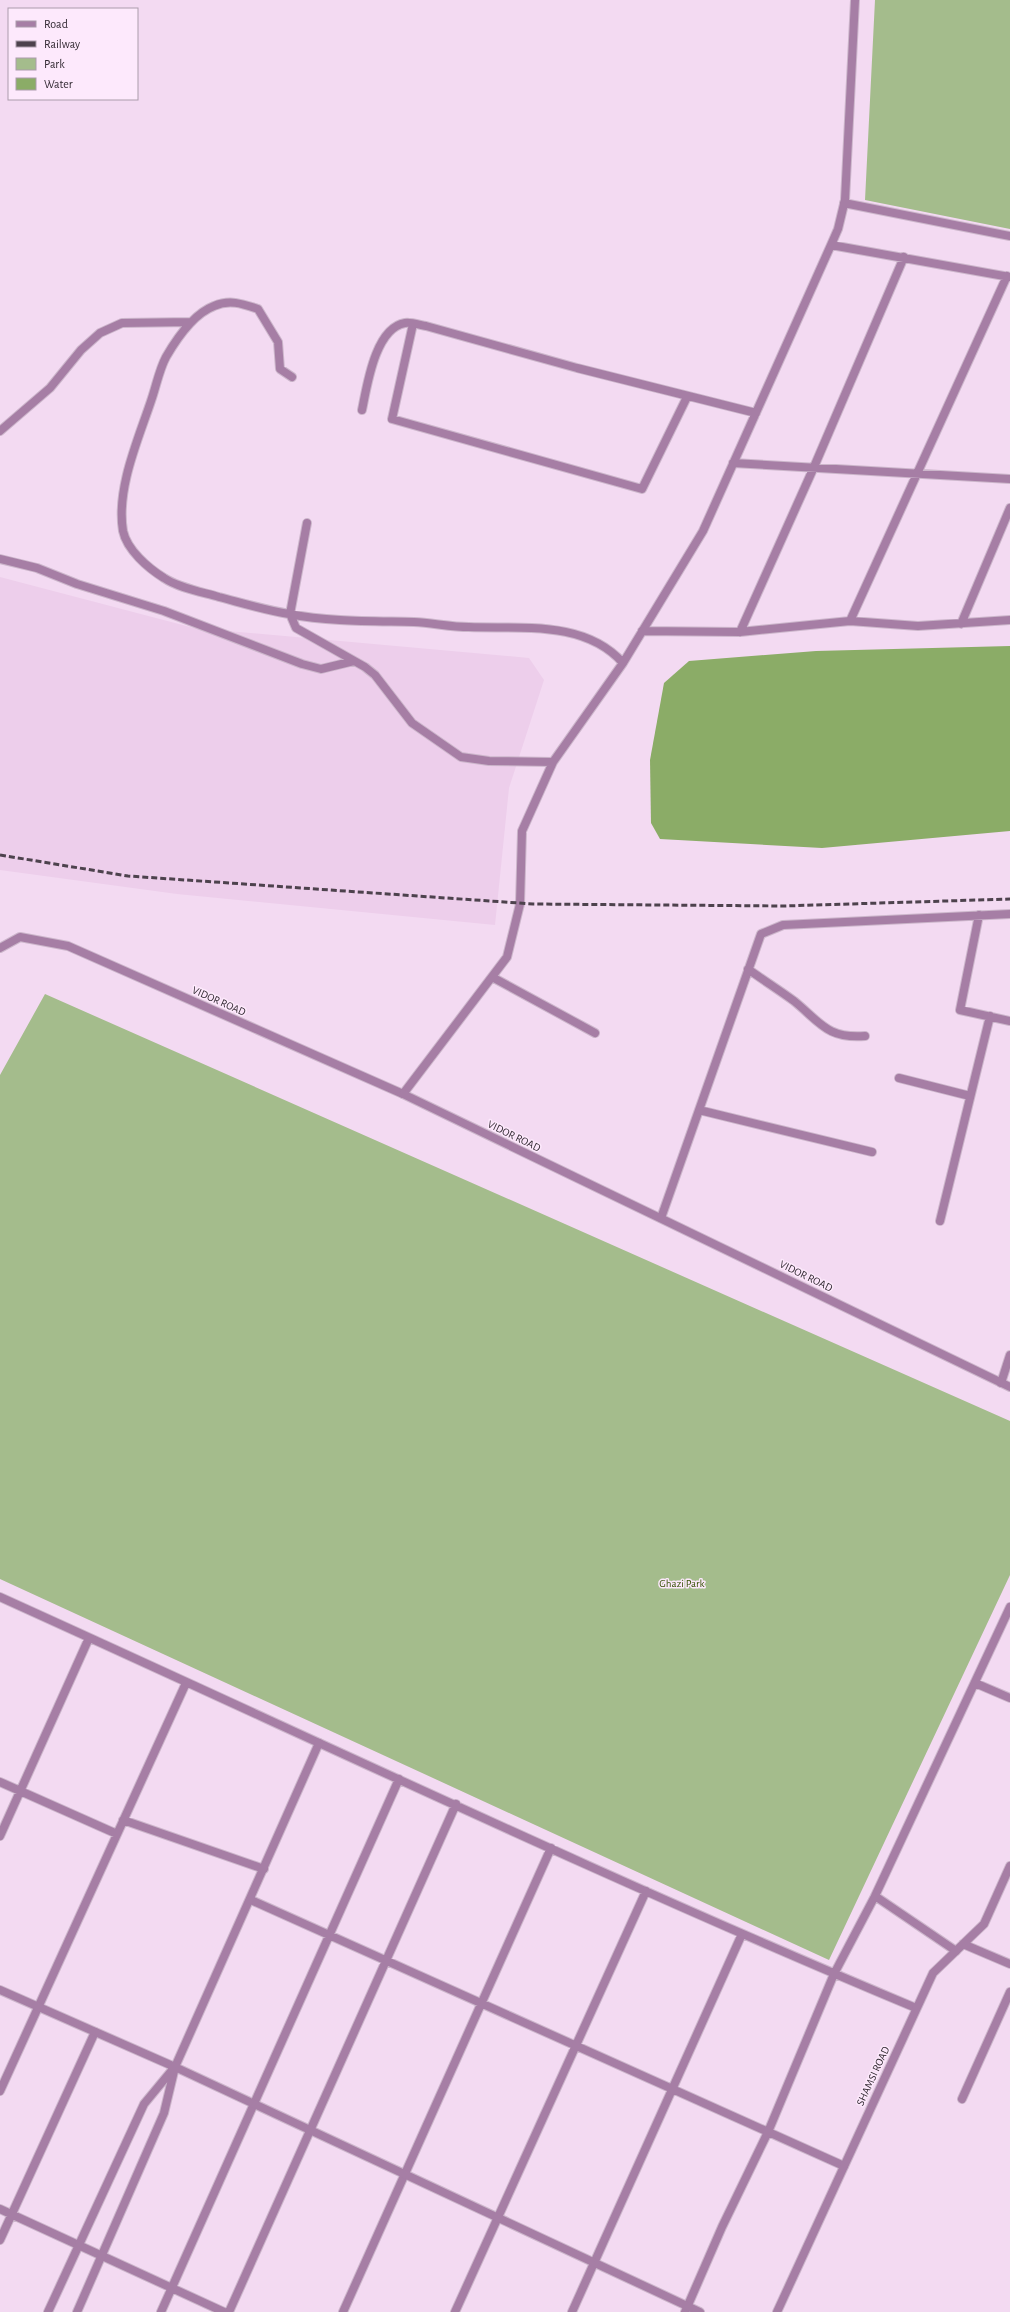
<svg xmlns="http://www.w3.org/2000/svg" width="1010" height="2312" font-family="'Alegreya Sans',sans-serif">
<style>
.built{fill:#edceeb}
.green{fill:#a4bc8c}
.water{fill:#8bac67}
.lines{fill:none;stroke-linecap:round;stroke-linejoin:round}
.minor-casing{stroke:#ccb6cb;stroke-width:10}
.tertiary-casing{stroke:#ccb6cb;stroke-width:10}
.minor{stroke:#a67ea5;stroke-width:8}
.tertiary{stroke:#a67ea5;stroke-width:8}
.rail{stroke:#4d424d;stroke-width:3;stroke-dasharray:6 3;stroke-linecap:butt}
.labels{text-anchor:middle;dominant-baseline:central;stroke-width:3;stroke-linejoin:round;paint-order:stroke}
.street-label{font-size:11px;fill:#312831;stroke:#fde9fc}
.park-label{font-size:11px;fill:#355102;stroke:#fde9fc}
</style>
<rect width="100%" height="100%" fill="#f3daf2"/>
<!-- built -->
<path class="built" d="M0,577L194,628L529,658L544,680L509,788L495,925L177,894L0,870Z"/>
<!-- green -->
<path class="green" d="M875,0H1010V229L865,200Z
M45,994L1010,1421V1575L829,1960L0,1579V1075Z"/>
<!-- water -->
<path class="water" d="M1010,646V831L822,848L660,839L651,823L650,760L664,683L689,661L816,651Z"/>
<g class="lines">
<defs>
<path id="minor" d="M844,203L1010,236
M831,245L1010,277
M413,324L392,419L642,489L687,397
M292,377L280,369L278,342L258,309C243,304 230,299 214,306C193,314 177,338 166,357C159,370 156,387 151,401C138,440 116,489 123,531C127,550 148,568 164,578C179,588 202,592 219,597C242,603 265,610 289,614C330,622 373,621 414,622C433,623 451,627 469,627C521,629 585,620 623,663
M362,410C367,386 375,328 405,323C411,322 420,325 426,326L577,368L756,413
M0,431L50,388L81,350L100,333L122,323L191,322
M733,463L1010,479
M307,523L290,614L296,628L365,667L375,675L412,723L461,757L489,761L553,762
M0,559L37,568L77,584L164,611L302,664L321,669L354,661
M850,621L1007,276
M961,624L1010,508
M642,631L740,632L850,621L918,626L1010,620
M740,632L814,467L904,257
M979,915L960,1010L1010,1021
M0,948L20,937L68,946L403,1094L507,957L520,904L522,831L553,762L623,663L703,531L831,245L838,229L845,200L855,0
M748,969C763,980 779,990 794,1001C820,1022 827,1039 865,1036
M492,977L595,1033
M899,1078L970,1096
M699,1110L872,1152
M661,1218L761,934L783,925L1010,914
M940,1221L990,1016
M1001,1383L1010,1355
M0,1597C305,1735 607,1879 916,2008
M975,1683L1010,1698
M0,1782L117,1834
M123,1820L264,1869
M0,1836L89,1638
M875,1896L956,1951
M251,1900L844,2166
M0,2091L186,1683
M962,2099L1010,1992
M0,2209L224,2312
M0,2240L95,2032
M161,2312L399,1779
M229,2312L456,1804
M343,2312L551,1848
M455,2312L646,1891
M572,2312L742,1934
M685,2312L722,2227L768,2132L834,1974L875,1896L1010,1607"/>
<path id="tertiary" d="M403,1094L1010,1387
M963,1944L1010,1964
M0,1990L175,2067L700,2312
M48,2312L144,2104L173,2069
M77,2312L164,2113L175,2067L319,1743
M777,2312L933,1973L984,1924L1010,1866"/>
</defs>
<!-- minor casing -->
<use href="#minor" class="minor-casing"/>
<!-- tertiary casing -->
<use href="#tertiary" class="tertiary-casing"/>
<!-- minor -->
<use href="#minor" class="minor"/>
<!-- tertiary -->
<use href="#tertiary" class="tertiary"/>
<!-- rail -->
<path class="rail" d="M0,855L128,876L533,904L784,906L1010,899"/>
</g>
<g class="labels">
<!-- street labels -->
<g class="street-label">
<text transform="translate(219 1001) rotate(24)">VIDOR ROAD</text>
<text transform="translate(514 1136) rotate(26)">VIDOR ROAD</text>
<text transform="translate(806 1276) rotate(26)">VIDOR ROAD</text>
<text transform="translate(873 2076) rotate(-65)">SHAMSI ROAD</text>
</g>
<!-- park labels -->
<g class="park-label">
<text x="682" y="1583">Ghazi Park</text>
</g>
</g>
<!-- legend -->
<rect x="8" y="8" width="130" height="92" fill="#fde9fc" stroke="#ab9cab"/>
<rect x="16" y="21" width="20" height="6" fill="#a67ea5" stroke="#ab9cab"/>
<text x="44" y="28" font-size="12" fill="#312831">Road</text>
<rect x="16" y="41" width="20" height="6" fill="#4d424d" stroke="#ab9cab"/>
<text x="44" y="48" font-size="12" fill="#312831">Railway</text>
<rect x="16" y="58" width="20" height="12" fill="#a4bc8c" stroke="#ab9cab"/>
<text x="44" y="68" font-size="12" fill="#312831">Park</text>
<rect x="16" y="78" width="20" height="12" fill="#8bac67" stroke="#ab9cab"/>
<text x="44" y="88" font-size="12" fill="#312831">Water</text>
</svg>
